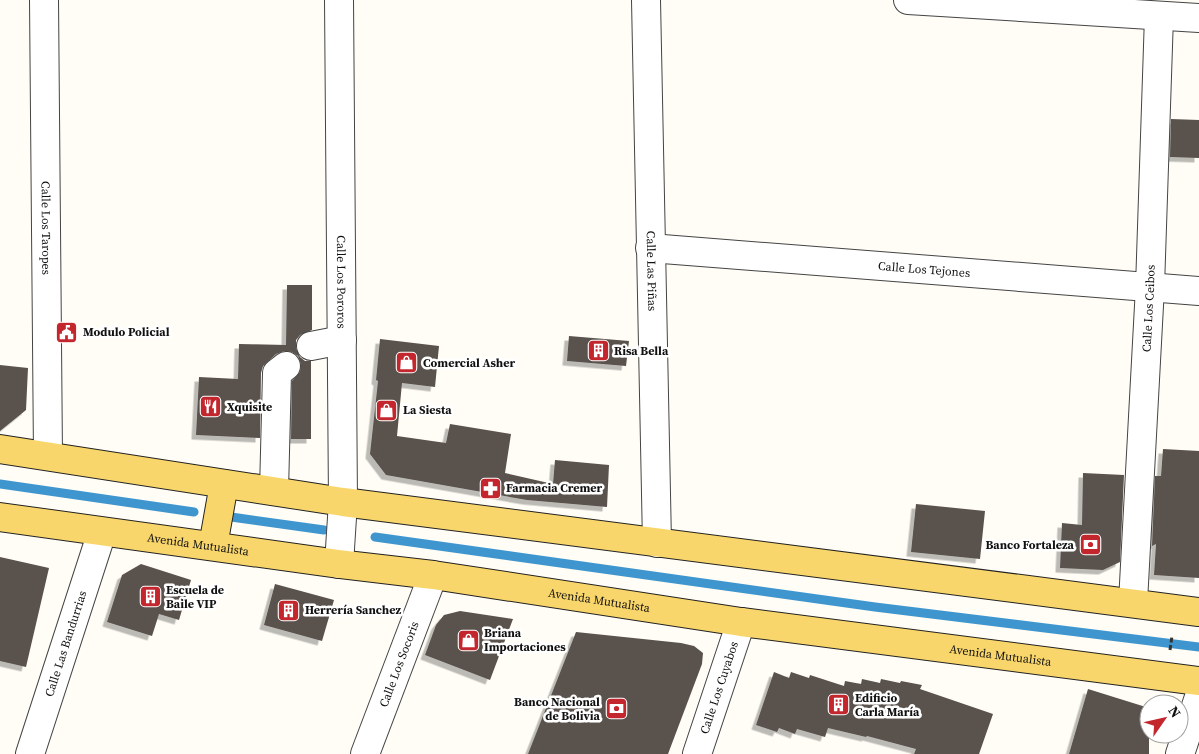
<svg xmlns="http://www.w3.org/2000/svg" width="1199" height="754" font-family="'Source Serif 4',serif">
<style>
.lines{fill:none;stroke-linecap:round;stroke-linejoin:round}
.stream{stroke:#3f96cf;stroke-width:9}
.building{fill:#5a524d;filter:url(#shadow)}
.minor-casing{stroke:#444;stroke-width:30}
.major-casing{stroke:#222;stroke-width:30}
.path{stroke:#333;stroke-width:3;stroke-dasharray:5 2.5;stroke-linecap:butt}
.minor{stroke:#fff;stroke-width:28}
.major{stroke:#f9d66b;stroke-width:28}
.labels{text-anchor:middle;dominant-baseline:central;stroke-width:5;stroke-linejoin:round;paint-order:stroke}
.street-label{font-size:12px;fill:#111;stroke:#fff}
.poi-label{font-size:12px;font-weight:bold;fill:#111;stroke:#fff;text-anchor:start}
</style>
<defs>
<filter id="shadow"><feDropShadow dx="-4.5" dy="4.5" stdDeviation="0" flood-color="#0004"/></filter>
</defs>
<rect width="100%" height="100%" fill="#fffdf5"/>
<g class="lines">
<!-- stream -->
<path class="stream" d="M0,484L194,512
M231,517L324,530
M375,537L875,607L1199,647"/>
</g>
<!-- building -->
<path class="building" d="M1171,119L1199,120V158L1170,157Z
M287,285H312V330L300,335L296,340V348L300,357L305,361H311V439H291L292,381L300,372L301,364L298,356L292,352L284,351L276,354L263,366L261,373L260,438L196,435L199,377L238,379L239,344L286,345Z
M569,336L629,341L626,366L567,361Z
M380,339L439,346L435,387L402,383L397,436L446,443L450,424L511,434L505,473L553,484L555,460L609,465L607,507L527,500L386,475L370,454L378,381L376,380Z
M0,365L28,368L26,410L0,431Z
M1163,449L1199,451V578L1154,575L1156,544L1152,546L1155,476H1161Z
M1083,473L1124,475L1120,562L1103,570L1060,568L1062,523L1082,525Z
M916,504L985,511L980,559L911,552Z
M0,557L49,568L26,667L0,661Z
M141,564L191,580L179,620L159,614L152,636L107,622L122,575Z
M275,584L334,600L322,641L264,625Z
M460,611L513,619L490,680L425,655L436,625L444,615Z
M576,632L681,643L694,646L703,653L702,664L668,754H528Z
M774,672L789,678L791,672L809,678L810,675L844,686L845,681L861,684L862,679L880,683L881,679L900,683L901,681L922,685L920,689L993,714L979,754H914L916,749L867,736L866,737L828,728L825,737L797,729L795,734L779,728L777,732L756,725Z
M1088,689L1149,708V754H1069Z"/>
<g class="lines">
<defs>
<g id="minor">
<path id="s1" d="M44,0L48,456"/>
<path id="s2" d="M339,0L343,502L339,564"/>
<path id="s3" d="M646,0L657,543"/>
<path d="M908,0L1199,18"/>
<path id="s4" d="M650,248L1199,291"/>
<path d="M311,346L342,340"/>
<path d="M274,491L277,373L286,366"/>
<path id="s5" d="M1133,602L1150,287L1159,16"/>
<path id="s6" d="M30,754L102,532"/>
<path id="s7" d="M365,754L433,575"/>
<path id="s8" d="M697,754L741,622"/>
<path d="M1180,754L1199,697"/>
</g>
<g id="major">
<path d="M0,449L343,502L1199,612"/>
<path id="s9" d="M0,517L339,564L433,575L741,622L1199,681"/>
<path d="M213,546L224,484"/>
</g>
</defs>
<!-- minor casing -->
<use href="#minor" class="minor-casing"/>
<!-- major casing -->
<use href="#major" class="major-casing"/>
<!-- path -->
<path class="path" d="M1170,650L1172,636"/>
<!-- minor -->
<use href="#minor" class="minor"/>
<!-- major -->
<use href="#major" class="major"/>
</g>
<!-- icons -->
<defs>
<symbol id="civic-square" viewBox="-11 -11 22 22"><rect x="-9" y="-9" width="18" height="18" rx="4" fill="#c4262e" stroke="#fff"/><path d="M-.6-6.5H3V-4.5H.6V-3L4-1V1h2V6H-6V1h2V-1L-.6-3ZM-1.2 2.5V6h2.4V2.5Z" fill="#fff"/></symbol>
<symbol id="building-square" viewBox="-11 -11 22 22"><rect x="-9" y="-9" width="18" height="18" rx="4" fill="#c4262e" stroke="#fff"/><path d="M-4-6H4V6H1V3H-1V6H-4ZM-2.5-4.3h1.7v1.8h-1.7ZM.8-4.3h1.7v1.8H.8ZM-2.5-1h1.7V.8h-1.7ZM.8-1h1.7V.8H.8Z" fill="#fff"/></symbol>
<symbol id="shop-square" viewBox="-11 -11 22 22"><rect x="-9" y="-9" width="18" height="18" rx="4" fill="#c4262e" stroke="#fff"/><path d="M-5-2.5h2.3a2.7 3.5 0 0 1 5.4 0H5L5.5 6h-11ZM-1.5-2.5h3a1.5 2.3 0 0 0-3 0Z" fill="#fff"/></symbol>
<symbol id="restaurant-square" viewBox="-11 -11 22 22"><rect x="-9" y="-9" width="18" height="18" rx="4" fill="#c4262e" stroke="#fff"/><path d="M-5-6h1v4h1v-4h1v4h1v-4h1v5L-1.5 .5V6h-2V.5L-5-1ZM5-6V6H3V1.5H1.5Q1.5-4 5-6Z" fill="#fff"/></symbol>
<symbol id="pharmacy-square" viewBox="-11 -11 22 22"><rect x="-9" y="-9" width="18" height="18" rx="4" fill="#c4262e" stroke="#fff"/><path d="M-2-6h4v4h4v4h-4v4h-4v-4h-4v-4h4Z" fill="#fff"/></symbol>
<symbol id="bank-square" viewBox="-11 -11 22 22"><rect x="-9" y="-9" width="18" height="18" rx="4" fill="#c4262e" stroke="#fff"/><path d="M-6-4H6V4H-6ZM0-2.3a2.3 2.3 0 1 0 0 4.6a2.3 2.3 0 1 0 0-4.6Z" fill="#fff"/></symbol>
</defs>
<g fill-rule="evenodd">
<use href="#civic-square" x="54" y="320" width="25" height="25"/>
<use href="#building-square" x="586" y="338" width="25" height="25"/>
<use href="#shop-square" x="394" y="350" width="25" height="25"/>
<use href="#restaurant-square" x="198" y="394" width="25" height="25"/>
<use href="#shop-square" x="374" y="398" width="25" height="25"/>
<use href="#pharmacy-square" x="478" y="476" width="25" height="25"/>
<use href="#bank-square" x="1078" y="532" width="25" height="25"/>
<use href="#building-square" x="138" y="584" width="25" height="25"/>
<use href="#building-square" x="276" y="598" width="25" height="25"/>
<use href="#shop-square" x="456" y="628" width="25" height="25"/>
<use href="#building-square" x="826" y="692" width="25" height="25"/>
<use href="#bank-square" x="604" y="696" width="25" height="25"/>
</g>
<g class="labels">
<!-- street labels -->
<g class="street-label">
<text stroke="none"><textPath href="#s1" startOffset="228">Calle Los Taropes</textPath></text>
<text stroke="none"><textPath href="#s4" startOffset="275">Calle Los Tejones</textPath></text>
<text stroke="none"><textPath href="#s3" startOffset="271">Calle Las Piñas</textPath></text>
<text stroke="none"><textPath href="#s2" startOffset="282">Calle Los Pororos</textPath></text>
<text stroke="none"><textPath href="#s5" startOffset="294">Calle Los Ceibos</textPath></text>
<text stroke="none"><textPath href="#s9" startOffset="200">Avenida Mutualista</textPath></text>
<text stroke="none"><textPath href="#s9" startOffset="605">Avenida Mutualista</textPath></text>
<text stroke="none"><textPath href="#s6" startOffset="116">Calle Las Bandurrias</textPath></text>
<text stroke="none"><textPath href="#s9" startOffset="1010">Avenida Mutualista</textPath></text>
<text stroke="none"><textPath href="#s7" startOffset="96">Calle Los Socoris</textPath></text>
<text stroke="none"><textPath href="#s8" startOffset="70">Calle Los Cuyabos</textPath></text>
</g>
<!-- poi labels -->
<g class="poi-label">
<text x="83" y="332">Modulo Policial</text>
<text x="614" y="351">Risa Bella</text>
<text x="423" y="363">Comercial Asher</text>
<text x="227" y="407">Xquisite</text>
<text x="403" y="410">La Siesta</text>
<text x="506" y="488">Farmacia Cremer</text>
<text x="1074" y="545" text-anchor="end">Banco Fortaleza</text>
<text x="166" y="590">Escuela de<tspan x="166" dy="14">Baile VIP</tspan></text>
<text x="305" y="610">Herrería Sanchez</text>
<text x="484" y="633">Briana<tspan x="484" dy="14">Importaciones</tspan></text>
<text x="855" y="698">Edificio<tspan x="855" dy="14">Carla María</tspan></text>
<text x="600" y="702" text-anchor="end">Banco Nacional<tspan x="600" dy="14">de Bolivia</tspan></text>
</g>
</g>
<!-- north arrow -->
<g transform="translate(1164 719) rotate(56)"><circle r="24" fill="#ffffff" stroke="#a0a0a0"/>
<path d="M0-4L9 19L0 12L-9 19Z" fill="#c4262e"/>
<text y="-8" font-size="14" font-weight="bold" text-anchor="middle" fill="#111111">N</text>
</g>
</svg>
